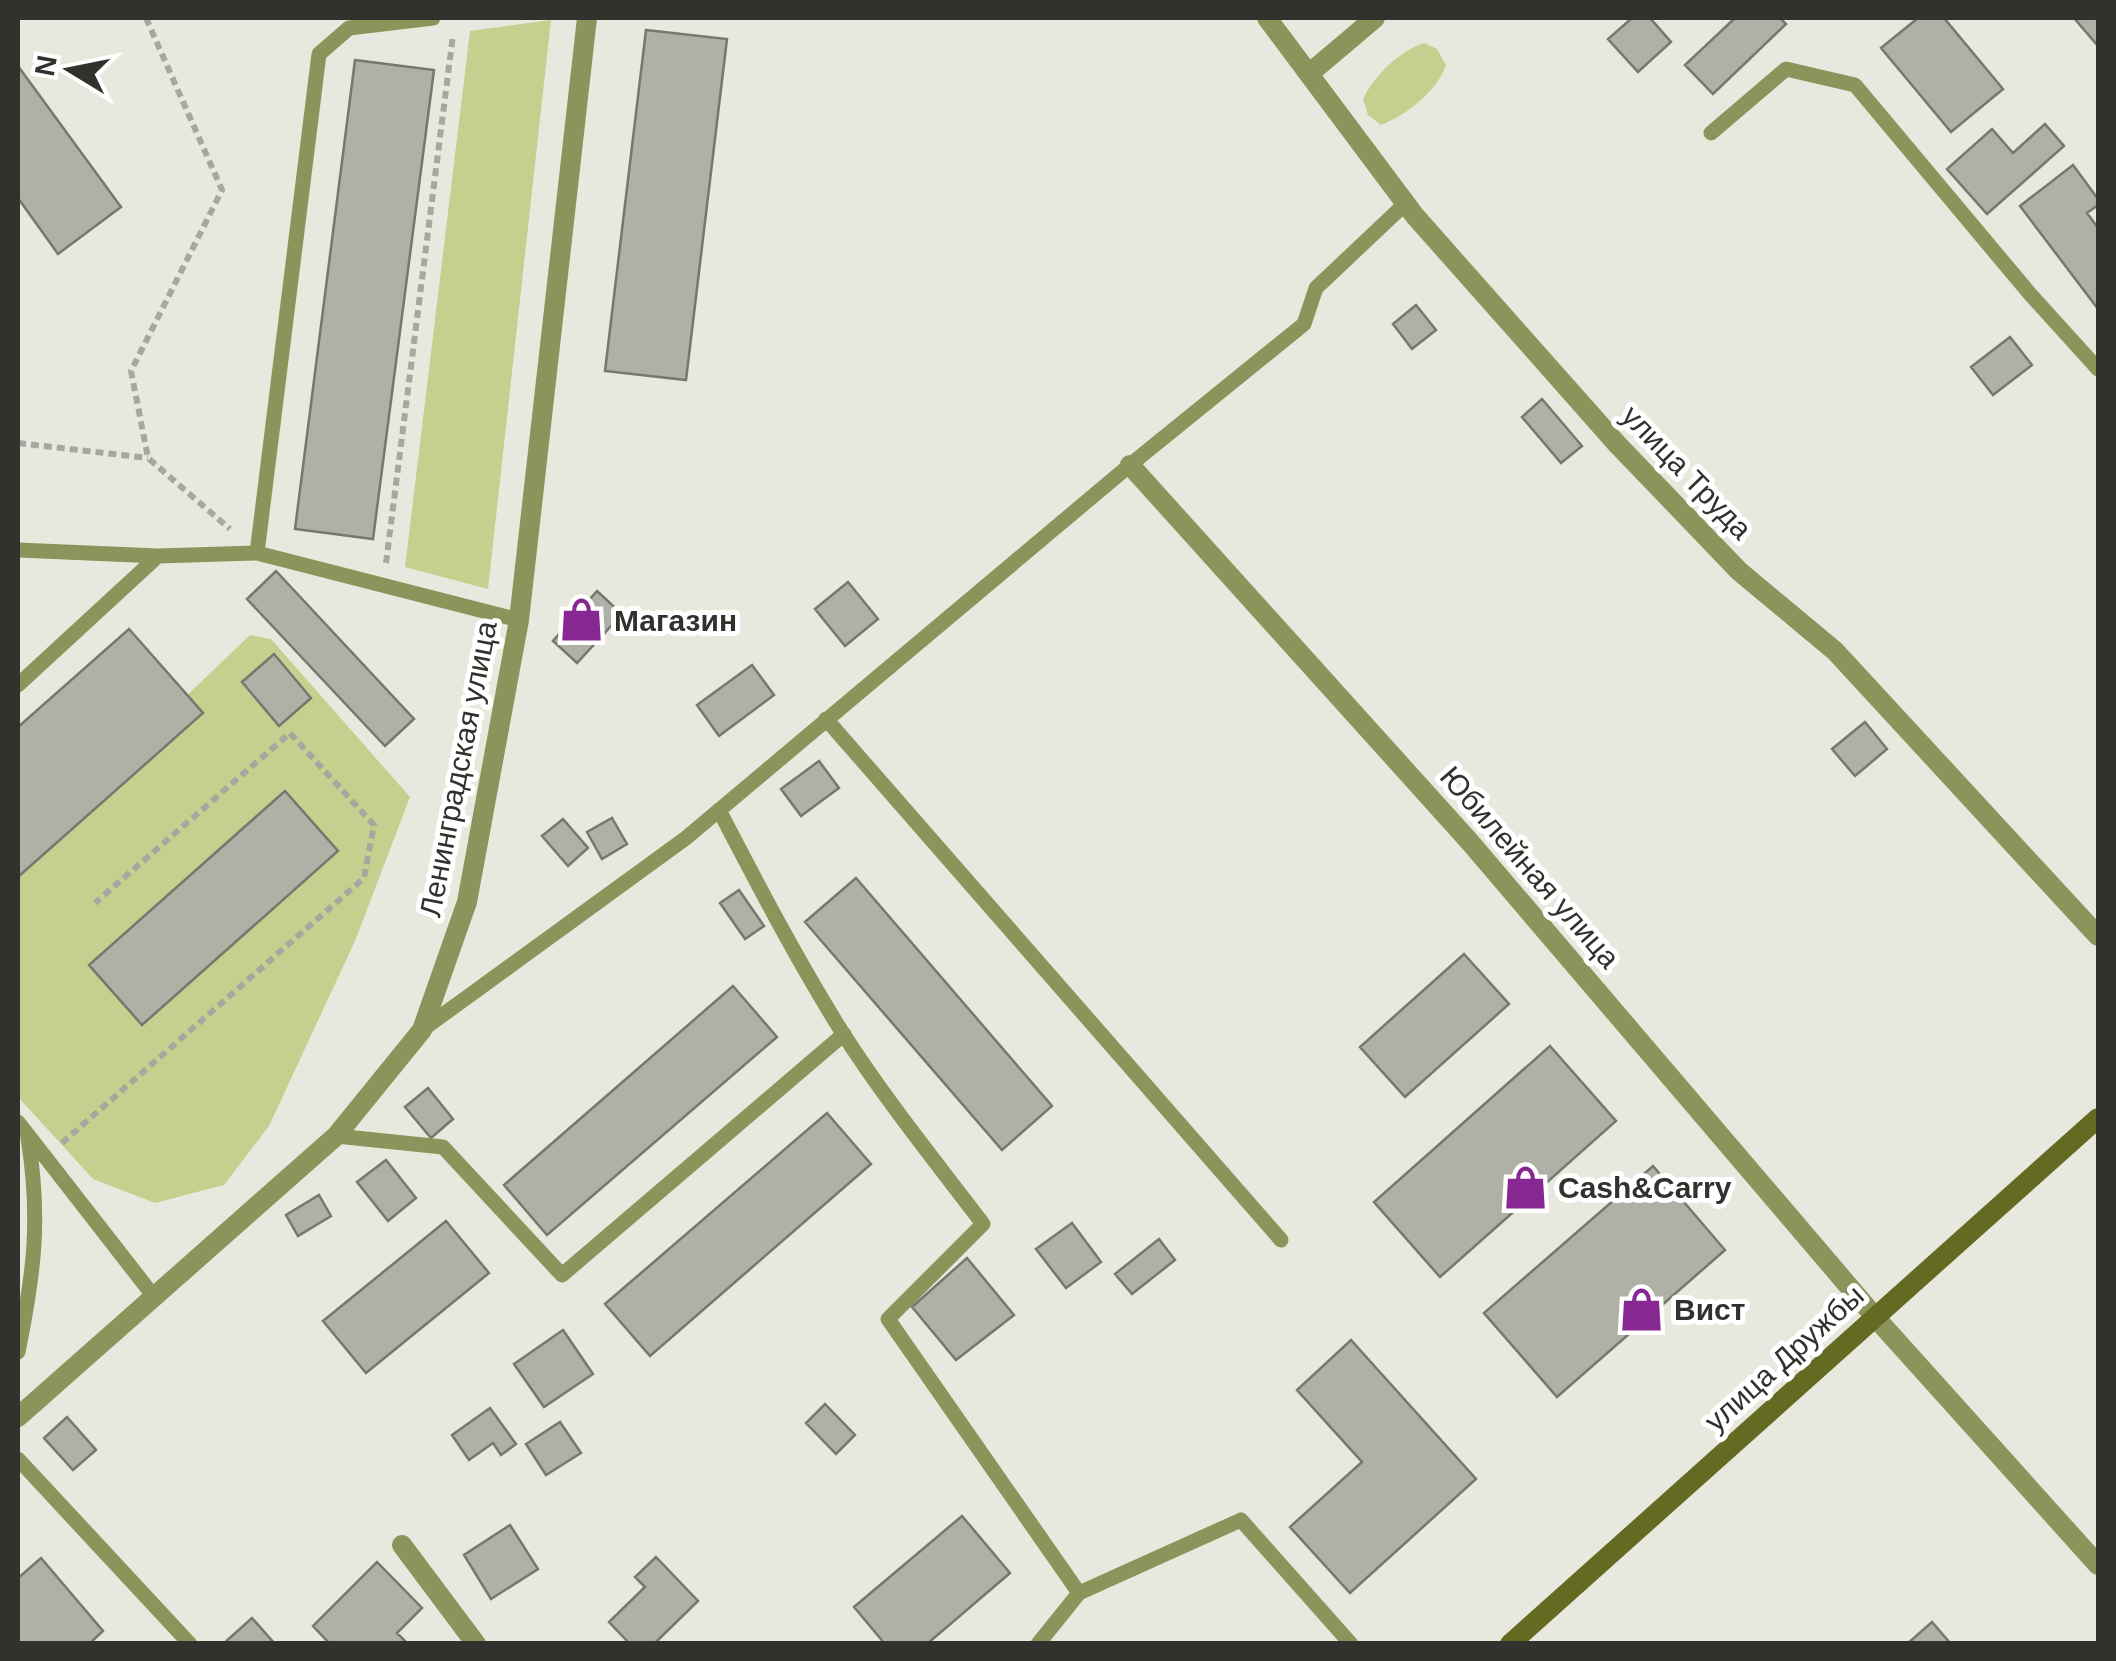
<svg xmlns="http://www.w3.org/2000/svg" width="2116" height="1661" font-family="Arial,sans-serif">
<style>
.green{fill:#c7cf8f}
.building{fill:#afb1a6;stroke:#76776d;stroke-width:2.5}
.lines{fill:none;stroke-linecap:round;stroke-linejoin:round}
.path{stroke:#a6a79e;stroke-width:6;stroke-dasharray:8 5;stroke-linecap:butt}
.lane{stroke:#8d945b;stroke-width:15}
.street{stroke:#8d945b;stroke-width:20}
.secondary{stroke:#646a21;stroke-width:20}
.labels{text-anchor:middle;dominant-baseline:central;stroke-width:10;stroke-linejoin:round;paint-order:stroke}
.street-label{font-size:30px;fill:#31322d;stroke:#fff}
.poi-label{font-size:30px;font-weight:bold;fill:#31322d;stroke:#fff;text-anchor:start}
</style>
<rect width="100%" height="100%" fill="#e7e9de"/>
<!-- green -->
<path class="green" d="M551,20L488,589L405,567L470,31Z
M1424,43L1437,49L1446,65C1437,91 1407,115 1381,125L1368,115L1363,99C1374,76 1399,51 1424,43Z
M250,635L271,639L410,797L355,941L269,1126L224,1185L155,1203L93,1179L18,1097V857Z"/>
<!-- building -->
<path class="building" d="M1632,18H1650L1671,42L1638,72L1608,39Z
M1735,18H1780L1786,24L1713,94L1685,65Z
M1918,18H1944L2003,89L1951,132L1881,48Z
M2074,18H2098V46Z
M646,30L727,39L686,380L605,371Z
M355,60L434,70L373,539L295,529Z
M18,66L121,207L58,254L18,198Z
M2045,124L2064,146L1987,214L1947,169L1992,129L2013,153Z
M2073,165L2098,199V205L2087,213L2098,228V309L2020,206Z
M1416,305L1436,330L1412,349L1393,324Z
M2010,337L2032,365L1993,395L1971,367Z
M1542,399L1582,446L1561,463L1522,417Z
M276,571L414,719L385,746L247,599Z
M848,582L878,619L845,646L815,609Z
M597,591L622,614L577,663L553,641Z
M129,629L203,713L18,877V727Z
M274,654L311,698L279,726L242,682Z
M752,665L774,695L719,736L697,705Z
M1865,722L1887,749L1855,776L1832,749Z
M819,761L839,788L801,816L781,789Z
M285,791L338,851L142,1025L89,965Z
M612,818L627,844L602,859L587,832Z
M563,819L588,848L568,866L542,836Z
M856,878L1052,1106L1002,1150L805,922Z
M739,890L764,926L745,939L720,903Z
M1464,954L1509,1004L1405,1097L1360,1047Z
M733,986L777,1037L547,1235L504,1185Z
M1550,1046L1616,1121L1440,1277L1374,1202Z
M428,1088L453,1119L431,1138L405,1107Z
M827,1113L871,1164L650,1356L605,1304Z
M386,1160L416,1198L388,1221L357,1182Z
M1653,1166L1725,1250L1557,1397L1484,1313Z
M319,1195L331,1216L298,1236L286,1215Z
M446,1221L489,1273L366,1373L323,1321Z
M1072,1223L1101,1262L1066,1288L1036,1249Z
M1159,1239L1175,1260L1132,1294L1115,1274Z
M967,1258L1014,1315L956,1360L912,1307Z
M563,1330L593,1374L544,1407L514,1364Z
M1351,1340L1476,1479L1350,1593L1290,1527L1362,1462L1297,1390Z
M825,1404L855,1435L836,1454L806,1423Z
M490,1408L516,1444L501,1455L493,1443L469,1460L452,1435Z
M67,1417L96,1450L73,1470L44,1438Z
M560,1422L581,1453L546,1475L526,1444Z
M962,1516L1010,1573L927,1644H885L854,1607Z
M510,1525L538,1569L491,1599L464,1555Z
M656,1557L698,1601L654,1644H630L609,1622L645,1587L635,1577Z
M41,1558L103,1631L89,1644H18V1578Z
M377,1562L422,1608L397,1633L408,1644H330L313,1626Z
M252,1618L275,1644H223Z
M1932,1622L1951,1644H1907Z"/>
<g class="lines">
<!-- path -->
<path class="path" d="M146,18L222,190L131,371L148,458L230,529
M18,443L148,458
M386,563L453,35
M62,1143L364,878L374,825L290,733L95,903"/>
<!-- lane -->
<path class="lane" d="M433,18L349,28L319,54L257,553L519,620
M1711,133L1786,69L1855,85L2030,294L2098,369
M18,550L158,556L257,553
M18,685L158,556
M826,719L1281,1240
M719,810C758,885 797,960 842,1032C885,1099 935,1161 983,1224L888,1319L1079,1593L1038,1644
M422,1030L686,838L1130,465L1304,324L1316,288L1406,203
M18,1122L155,1298
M336,1136L443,1147L562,1275L844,1034
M18,1352C34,1273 41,1219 28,1138
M18,1459L190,1644
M1079,1593L1241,1520L1351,1644"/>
<!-- street -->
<path class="street" d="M1267,18L1415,216L1617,444L1739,571L1835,651L2098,936
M1310,73L1375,18
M1130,465L1469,841L1875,1317L2098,1565
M18,1417L336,1136L422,1030L467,902L519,620L587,18
M402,1545L476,1644"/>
<!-- secondary -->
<path class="secondary" d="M1510,1644L2098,1118"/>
</g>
<!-- icons -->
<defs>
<symbol id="shop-bare" viewBox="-9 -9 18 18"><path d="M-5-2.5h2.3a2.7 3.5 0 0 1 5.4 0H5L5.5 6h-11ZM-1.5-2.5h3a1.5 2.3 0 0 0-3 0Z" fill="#872791" stroke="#fff" stroke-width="2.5" paint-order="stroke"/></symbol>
</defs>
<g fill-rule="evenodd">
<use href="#shop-bare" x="550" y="588" width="63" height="63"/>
<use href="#shop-bare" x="1494" y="1156" width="63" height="63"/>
<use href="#shop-bare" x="1610" y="1278" width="63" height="63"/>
</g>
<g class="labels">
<!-- street labels -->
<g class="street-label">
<text transform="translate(1687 472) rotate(46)">улица Труда</text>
<text transform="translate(458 769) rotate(-79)">Ленинградская улица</text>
<text transform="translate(1530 867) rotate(49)">Юбилейная улица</text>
<text transform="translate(1784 1358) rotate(-42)">улица Дружбы</text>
</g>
<!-- poi labels -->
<g class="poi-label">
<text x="614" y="620">Магазин</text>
<text x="1558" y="1187">Cash&amp;Carry</text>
<text x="1674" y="1309">Вист</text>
</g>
</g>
<!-- border -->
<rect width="2116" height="1661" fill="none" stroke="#31322d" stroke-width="40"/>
<!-- north arrow -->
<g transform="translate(70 70) rotate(280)" stroke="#ffffff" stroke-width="8" paint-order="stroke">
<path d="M0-8L18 38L0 25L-18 38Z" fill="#31322d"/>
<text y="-15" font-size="28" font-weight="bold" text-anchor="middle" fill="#31322d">N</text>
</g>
</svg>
